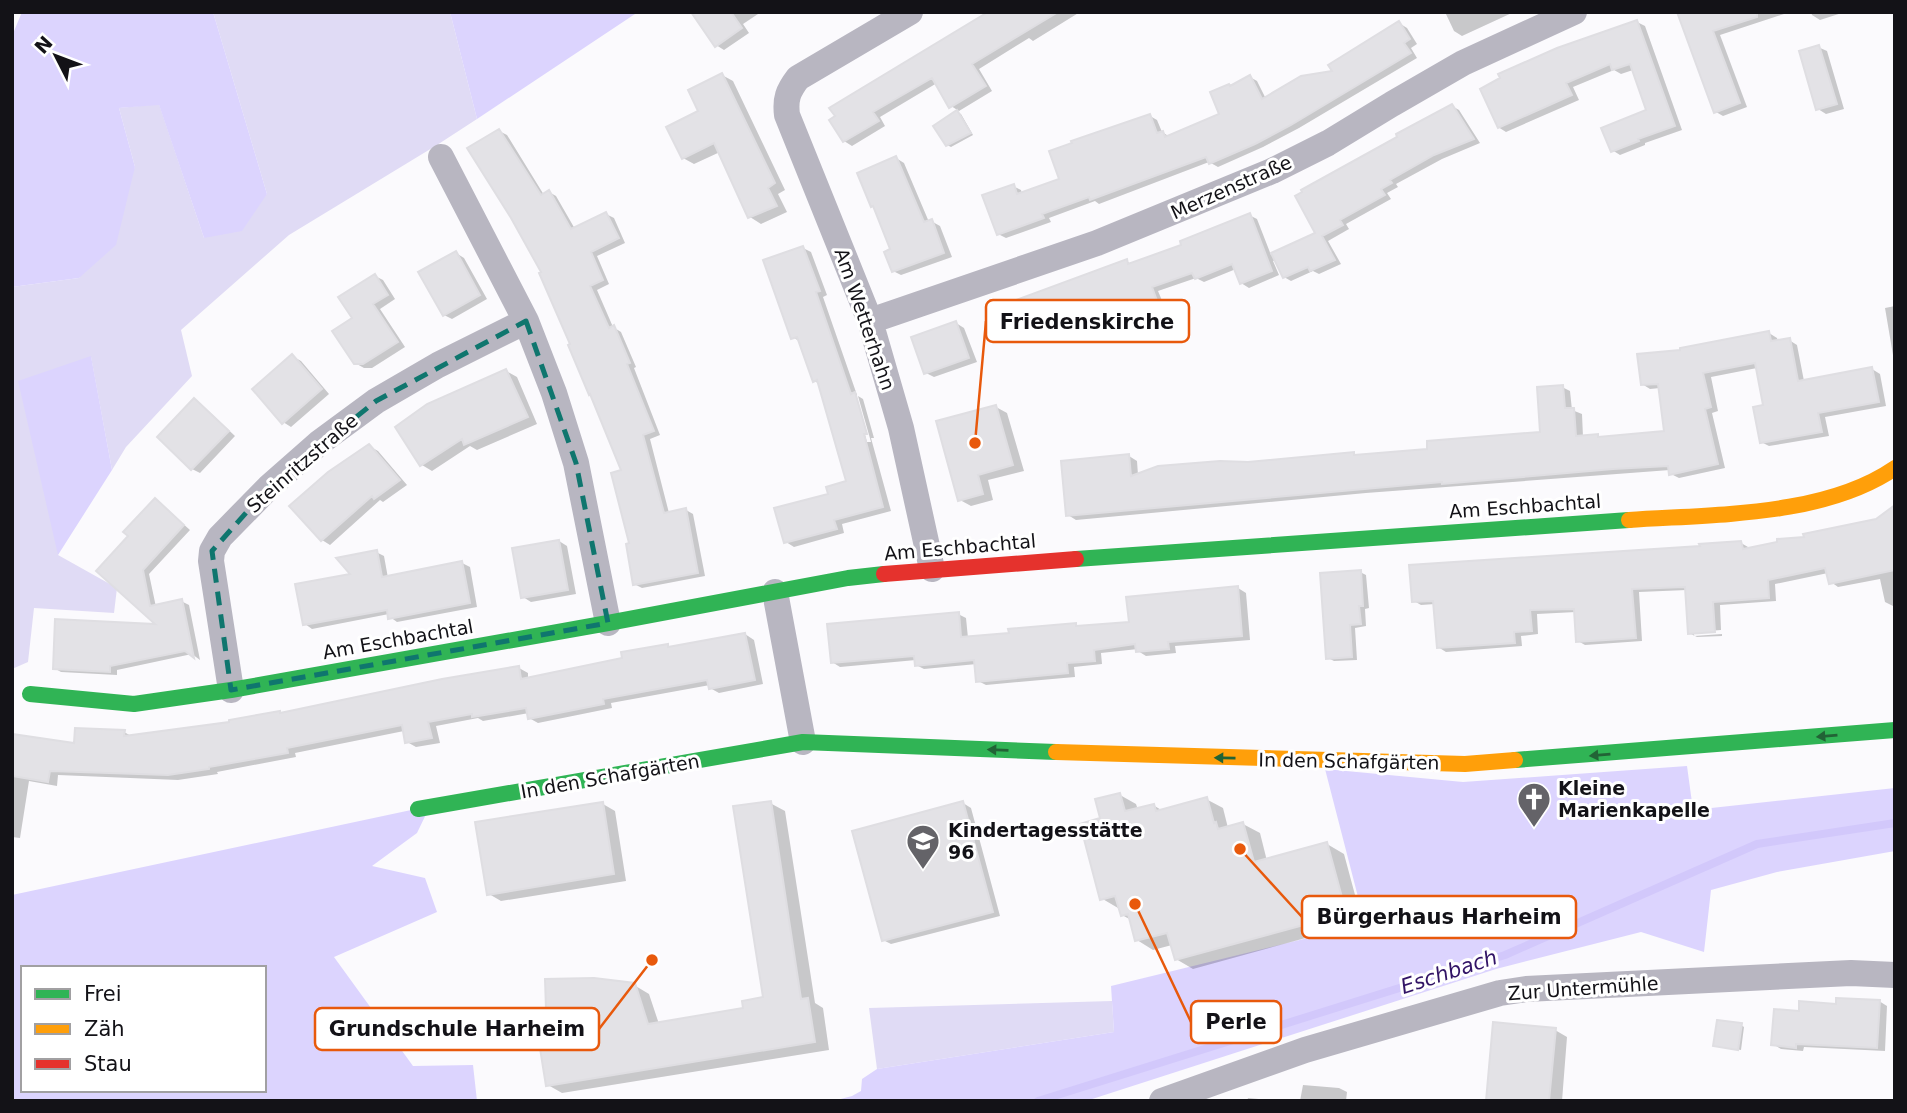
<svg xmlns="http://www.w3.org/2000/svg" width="1907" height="1113" font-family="'DejaVu Sans',sans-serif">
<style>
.green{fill:#e0dbf5}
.forest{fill:#dcd4fe;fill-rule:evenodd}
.shadow{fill:#0003}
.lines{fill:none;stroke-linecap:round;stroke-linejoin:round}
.stream{stroke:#d2c8fb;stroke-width:8}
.building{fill:#e3e2e6;stroke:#dfdee2;stroke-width:2}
.street{stroke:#b8b6c1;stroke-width:26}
.fast{stroke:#30b455;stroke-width:16}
.slow{stroke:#ff9f0a;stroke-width:16}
.jam{stroke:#e5322d;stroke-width:16}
.oneway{fill:#226336}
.marked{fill:none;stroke:#0f766e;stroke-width:5;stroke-dasharray:14 9;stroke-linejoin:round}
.labels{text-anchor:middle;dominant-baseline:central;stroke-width:6;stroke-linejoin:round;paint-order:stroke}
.street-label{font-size:19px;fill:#131217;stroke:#fff}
.poi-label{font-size:19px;font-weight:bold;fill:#131217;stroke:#fff;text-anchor:start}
.water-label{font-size:21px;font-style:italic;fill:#321466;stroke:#fff}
.leader{fill:none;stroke:#e8590c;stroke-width:2.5}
.callout-dot{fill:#e8590c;stroke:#fff;stroke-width:2.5}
.callout{fill:#fff;stroke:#e8590c;stroke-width:2.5}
.callout-label{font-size:21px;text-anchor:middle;font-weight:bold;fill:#131217}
</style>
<rect width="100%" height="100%" fill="#fbfafd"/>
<!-- green -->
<path class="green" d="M213,12H450L477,119L437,145L289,235L181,330L192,376L126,447L112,470L91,357L58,555L117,588L114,613L34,608L28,662L12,669V287L79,278L135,167L119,108L159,104L204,238L267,194Z
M1112,1001L1114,1032L877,1069L869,1008Z"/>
<!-- forest -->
<path class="forest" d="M22,12H213L267,194L242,231L204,238L159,105L119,108L135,167L116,245L79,278L12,287V36Z
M450,12H638L477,119Z
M91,356L112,470L58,555L18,381Z
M1687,766L1693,810L1895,788V851L1777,872L1711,890L1704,952L1641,932L1496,969L1086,1101H833L852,1096L861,1091L862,1079L877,1069L1114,1032L1111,986L1365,924L1325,769L1463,782Z
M430,806L417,833L372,866L425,878L437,912L334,957L413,1066L473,1065L477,1101H12V895ZM23,968H264V1090H23Z"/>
<!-- shadow -->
<path class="shadow" d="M693,12H761L743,24L749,33L724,50L716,45Z
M992,12H1080L1033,41L1029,38L979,69L992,91L959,111L951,106L937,83L880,117L885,126L852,146L844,141L832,120Z
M1445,12H1514L1462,36L1454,31Z
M1679,12H1790L1720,35L1747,107L1723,116L1716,112Z
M1811,12H1845L1820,20L1812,15Z
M1637,22L1645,26L1682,130L1645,143V145L1620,155L1612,150L1648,111L1633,70L1621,74L1614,70L1573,87L1579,100L1506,132L1498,127Z
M1399,23L1407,28L1417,44L1411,48L1417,58L1299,128L1263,147L1218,167L1209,162L1099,204L1095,201L1049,218L1051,222L1006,238L998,234L1013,186L1021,190L1022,194L1061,180L1150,116L1157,120L1162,132L1170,137L1221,114L1231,87L1250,77L1257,81L1266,99L1334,72Z
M1818,47L1827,51L1844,109L1826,114L1818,109Z
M722,75L733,81L785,190L778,194L787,212L761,224L750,217L720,152L694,164L683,158L700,112Z
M1452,106L1459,110L1480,143L1442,159L1396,184L1398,187L1387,193L1391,199L1346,224L1349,229L1328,241L1341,264L1319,274L1313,271L1291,281L1284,277L1276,260L1273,261L1279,275L1249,288L1241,283L1236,269L1204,282L1196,278L1158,291L1166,310L1153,318L1136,315L1108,325L1100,321L1097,313L1037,335L1029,331L1126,261L1133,265L1184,247L1249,215L1257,219L1271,255L1318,234Z
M957,112L961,114L973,135L951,147L947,145Z
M499,131L507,135L544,195L549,192L556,196L575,229L606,214L614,218L625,243L597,256L609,284L597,290L613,327L621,332L636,367L634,368L660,435L650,439L669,513L686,510L693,514L705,576L642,588L634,584L623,471L543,273Z
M896,158L904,163L929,222L931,221L940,226L952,257L901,275L893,271L892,250L876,208L872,206Z
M803,248L811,252L827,295L823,297L857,395H854L867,442H871L858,396L863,399L874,438H871L891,511L842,524L844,533L794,547L786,542L830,495L848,483L820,384L814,381L800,342L793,337Z
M456,253L464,258L487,299L452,319L444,315Z
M375,276L383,280L395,299L380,309L405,347L372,368H364L355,363L354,319Z
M1895,306V367L1885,308Z
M956,323L964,328L977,362L934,377L926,373Z
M1769,333L1777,338L1778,342L1789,340L1797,345L1804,381L1872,369L1880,374L1886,406L1825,417L1829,436L1769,446L1761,442L1765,407L1757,368L1711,377L1718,411L1712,413L1725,468L1679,478L1671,474L1670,470L1366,493L1076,520L1068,515L1129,456L1137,461L1138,475L1353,454L1358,457L1429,450L1542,434L1562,387L1570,391L1572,410L1582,414L1583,437L1597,436L1602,439L1666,433L1660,388L1650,389L1642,384L1682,351Z
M292,356L301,361L329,394L291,427L283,422Z
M506,371L517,377L537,424L477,450L470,446L432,471L422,465L397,427Z
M194,400L202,405L235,436L200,473L192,469Z
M996,407L1007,413L1024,471L988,480L993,500L971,506L960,500Z
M369,446L378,451L407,485L383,502L380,500L330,545L322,540Z
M155,501L162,505L190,530L149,574L156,607L181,601L189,605L200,660L192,654L117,670V675L61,672L54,668L160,626L99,570L131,536Z
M1895,507V606H1893L1885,602L1880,579L1838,587L1831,582L1828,573L1775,584L1776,601L1720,605L1721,630L1694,632V636L1722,634V636L1697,637L1689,633L1687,590L1639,592L1642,641L1585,645L1578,641L1576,612L1537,614L1538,634L1521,636L1522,646L1446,652L1438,647L1435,604L1421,605L1414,601L1701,547L1741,543L1748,547L1749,549L1806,539L1877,521Z
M559,541L567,546L576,594L531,602L523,597Z
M376,552L384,556L388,578L462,563L470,567L477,607L397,622L390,617L389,614L312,629L305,624Z
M1360,572L1366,575L1369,608L1365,609L1366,626L1355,628L1357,660L1334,661L1328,658Z
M1238,588L1246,593L1250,640L1175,646L1176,653L1146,656L1138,651V649L1101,653L1102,664L1074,667L1075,677L986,685L978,681L977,664L924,669L916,665V660L840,667L832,662L958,614L966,618L968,638L1075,625L1081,627L1131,623Z
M745,634L754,640L763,684L719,693L710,688V685L611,703L612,708L538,723L529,718V713L483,721L478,718L436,726L440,743L416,747L407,742L404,731L295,753L296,757L217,772L218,774L178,780L58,775L57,786L29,781L20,838L12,837V735L76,745L124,732L133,737L282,714L519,668L528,673V679L624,659L667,645L673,648Z
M1120,795L1136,804L1138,810L1153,805L1163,811L1206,799L1223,808L1228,828L1243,824L1260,833L1267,861L1327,844L1344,854L1365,932L1342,938L1331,931L1193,969L1176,959L1172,945L1153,950L1137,940L1131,920L1122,915L1120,907L1118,908L1101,898L1102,819Z
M770,803L785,811L815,1003L823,1008L829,1050L562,1093L548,1085L549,1042L634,985L649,994L659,1024L745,1010L765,998Z
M963,803L971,808L1000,916L891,944L883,940Z
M603,804L615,811L626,881L501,901L489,894Z
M1879,1001L1887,1006L1885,1051L1804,1047L1803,1051L1781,1049L1773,1044L1800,1013L1838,1005Z
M1741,1025L1744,1027L1741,1050L1715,1045Z
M1555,1030L1567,1037L1562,1101H1488Z
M1303,1085L1339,1088L1347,1092L1346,1101H1300Z
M1248,1098L1280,1101H1247Z"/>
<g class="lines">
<!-- stream -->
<path class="stream" d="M1038,1101L1505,955L1757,844L1895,823"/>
</g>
<!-- building -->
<path class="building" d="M691,12H731L742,28L715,47Z
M988,12H1058L972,64L986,86L949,108L932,78L873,112L879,121L843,142L829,120L835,116L829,108Z
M1677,12H1757V17L1713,31L1740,103L1714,113Z
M1637,20L1675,126L1638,139L1639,141L1611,152L1601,128L1646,110L1630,64L1612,70L1610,64L1566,83L1572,95L1498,128L1480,89L1500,78L1498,74L1557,48Z
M1399,21L1410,39L1404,43L1411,53L1291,125L1255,144L1209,164L1206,157L1090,200L1089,197L1042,214L1044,218L997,235L982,195L1014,184L1017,194L1059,179L1049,151L1072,143L1071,141L1150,114L1157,133L1163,131L1165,137L1219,114L1210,92L1229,84L1230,86L1250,75L1262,99L1301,76L1332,71L1328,65Z
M1819,45L1837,104L1816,110L1799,51Z
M722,73L775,183L768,188L777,206L748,218L714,143L682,159L666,127L698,111L688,90Z
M1452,104L1474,139L1434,155L1390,180L1392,183L1381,189L1385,195L1340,220L1343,225L1322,236L1335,260L1310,271L1308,267L1283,278L1271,253L1315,233L1295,196L1302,192L1301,190L1397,137L1396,134Z
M957,110L971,133L946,146L933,126Z
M499,129L541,195L549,190L571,229L606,212L619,238L591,252L603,280L590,286L609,328L614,325L630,363L627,364L654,431L643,435L664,513L686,508L698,573L633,585L626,544L629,543L611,473L621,470L590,394L589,395L568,345L570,344L539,273L541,272L511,218L467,148Z
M896,156L924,222L932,219L944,253L892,272L884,252L890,249L873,206L871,207L857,173Z
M1250,213L1272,271L1240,284L1232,264L1195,279L1192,273L1152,287L1159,306L1145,314L1127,312L1099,322L1093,308L1028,332L1016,300L1127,259L1128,264L1181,245L1180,241Z
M803,246L820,291L816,292L851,394L855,392L867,434H864L883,507L834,520L837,529L784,543L774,508L828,494L826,487L846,481L817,380L813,382L797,337L791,339L763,260Z
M456,251L480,295L443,316L418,272Z
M375,274L388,295L373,304L398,342L363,364H354L332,331L352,318L338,297Z
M956,321L969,358L924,374L911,337Z
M1769,331L1771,341L1790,338L1798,381L1872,367L1879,402L1818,413L1822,432L1760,443L1753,407L1763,405L1755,363L1703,373L1711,407L1705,409L1718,464L1669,475L1668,466L1613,469L1442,484V482L1066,516L1061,461L1129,454L1131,476L1158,466L1220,461L1248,462L1354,452V455L1427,449V441L1540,432L1537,387L1563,385L1565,408H1574L1576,436L1598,434V437L1664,431L1658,384L1641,385L1637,354L1680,350V348Z
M292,354L322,389L282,424L252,389Z
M506,369L528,417L464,445L462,439L420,466L395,427L427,404Z
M194,398L229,431L191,470L157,437Z
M996,405L1013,465L978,475L983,494L958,501L936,421Z
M369,444L400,480L374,499L372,496L321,541L289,506L328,472Z
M155,498L184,525L143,570L150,606L182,599L194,658L185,651L110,666V672L53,669L55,619L155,624L96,571L128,536L123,532Z
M1895,505V570L1829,584L1825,568L1768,580L1769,598L1713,602L1715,632L1688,634L1685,587L1632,589L1636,638L1576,642L1574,609L1530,610L1532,631L1514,632L1515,643L1437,648L1433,601L1412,602L1409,565L1700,546L1699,544L1741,541L1743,549L1777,542V539L1804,537L1803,534L1876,519Z
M559,540L568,590L521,598L512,548Z
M377,550L382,577L462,561L470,603L388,619L387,610L303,625L295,584L350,574L336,558Z
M1361,570L1363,606H1359L1361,624L1350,625L1352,657L1326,659L1320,573Z
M1238,586L1242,636L1168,642L1169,649L1136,652L1135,644L1094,650L1095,661L1067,663L1068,673L976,682L974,660L915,666L914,656L831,663L827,624L959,612L961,637L1009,633L1008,629L1076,623V626L1129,622L1126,597Z
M745,633L755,680L709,689L707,680L603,699L604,704L528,719L526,708L472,717V714L428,722L432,738L405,743L402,725L287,748L288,753L209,767V769L168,775L50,771L48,782L12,776V734L74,743L75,728L125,730L124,736L229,722V720L280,711V713L442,679L519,666L521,679L622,658L621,652L668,644V647Z
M1120,793L1125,811L1154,804L1156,811L1207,797L1214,823L1216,822L1218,829L1243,822L1254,862L1327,842L1349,923L1324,929L1322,920L1175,960L1167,933L1135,941L1128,914L1121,916L1115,896L1100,900L1080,824L1100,818L1095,799Z
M771,801L801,999L808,998L815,1042L546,1086L539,1042L547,1040L545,979L594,978L635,983L648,1024L743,1008L742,1001L763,997L733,806Z
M963,801L993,912L882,941L852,831Z
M603,802L614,874L487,895L475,822Z
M1836,998L1880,1000L1877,1048L1796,1044V1048L1771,1045L1774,1009L1799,1011V1001L1836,1004Z
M1717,1020L1742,1023L1738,1050L1713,1046Z
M1493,1022L1556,1028L1549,1101H1486Z"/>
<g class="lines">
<!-- street -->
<path class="street" d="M910,12L798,78C788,91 785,99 787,115L870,321L901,428L932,569
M441,157L526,321L554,393L576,463L608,623
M870,321L1097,243L1272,171L1328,143L1392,104L1463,63L1574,12
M775,592L803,742
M231,690L211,561L212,551L220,537L269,487L319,443L376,401L438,365L526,321
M1162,1101L1305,1050L1500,993L1526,989L1851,973L1895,975"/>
<!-- fast -->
<path class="fast" d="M1076,559L1629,520
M30,694L134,704L231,690L608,623L848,578L884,574
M1515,760L1895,730
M418,809L803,742L1056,752"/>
<!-- slow -->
<path class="slow" d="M1629,520C1713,514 1824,517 1895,468
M1056,752L1465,764L1515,760"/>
<!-- jam -->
<path class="jam" d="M884,574L1076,559"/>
</g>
<!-- one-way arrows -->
<defs><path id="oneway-solid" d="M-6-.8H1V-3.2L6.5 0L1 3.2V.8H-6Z" transform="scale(1.75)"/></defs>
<g class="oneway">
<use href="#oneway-solid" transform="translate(1827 736) rotate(175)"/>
<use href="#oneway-solid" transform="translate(998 750) rotate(-178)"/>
<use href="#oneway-solid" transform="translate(1600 755) rotate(175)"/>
<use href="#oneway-solid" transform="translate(1225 758) rotate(-179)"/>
</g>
<!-- marked area -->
<path class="marked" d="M526,321L576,463L608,623L231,690L212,551L269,487L376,401Z"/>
<!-- icons -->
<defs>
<symbol id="church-pin" viewBox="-11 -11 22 30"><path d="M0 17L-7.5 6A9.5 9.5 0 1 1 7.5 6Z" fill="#646368" stroke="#fff"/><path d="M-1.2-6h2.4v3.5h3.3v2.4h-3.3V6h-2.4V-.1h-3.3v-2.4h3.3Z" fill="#fff"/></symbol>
<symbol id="school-pin" viewBox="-11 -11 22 30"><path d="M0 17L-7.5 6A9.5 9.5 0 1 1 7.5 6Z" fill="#646368" stroke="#fff"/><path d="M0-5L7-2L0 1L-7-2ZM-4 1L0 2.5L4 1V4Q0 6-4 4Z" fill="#fff"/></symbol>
</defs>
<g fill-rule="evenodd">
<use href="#church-pin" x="1515" y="780" width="38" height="52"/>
<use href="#school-pin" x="904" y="822" width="38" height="52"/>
</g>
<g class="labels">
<!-- street labels -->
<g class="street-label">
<text transform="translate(1231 187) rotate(-24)">Merzenstraße</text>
<text transform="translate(865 319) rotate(71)">Am Wetterhahn</text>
<text transform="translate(302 463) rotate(-41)">Steinritzstraße</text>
<text transform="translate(1525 506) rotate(-4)">Am Eschbachtal</text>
<text transform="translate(960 547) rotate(-5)">Am Eschbachtal</text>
<text transform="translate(398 639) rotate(-10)">Am Eschbachtal</text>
<text transform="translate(1349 761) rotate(1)">In den Schafgärten</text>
<text transform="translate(610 776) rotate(-10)">In den Schafgärten</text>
<text transform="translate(1583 988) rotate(-4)">Zur Untermühle</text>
</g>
<!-- poi labels -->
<g class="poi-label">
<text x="1558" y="788">Kleine<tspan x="1558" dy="22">Marienkapelle</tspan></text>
<text x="948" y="830">Kindertagesstätte<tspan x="948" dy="22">96</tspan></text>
</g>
<!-- water labels -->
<g class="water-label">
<text transform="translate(1449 972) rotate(-18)">Eschbach</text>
</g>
</g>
<!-- callouts -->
<path class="leader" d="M975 443L986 321M1240 849L1302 917M1135 904L1191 1022M652 960L599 1029"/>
<g class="callout-dot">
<circle cx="975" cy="443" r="7"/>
<circle cx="1240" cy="849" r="7"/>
<circle cx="1135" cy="904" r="7"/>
<circle cx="652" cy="960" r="7"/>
</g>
<g class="callout">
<rect x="986" y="300" width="203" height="42" rx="7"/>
<rect x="1302" y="896" width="274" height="42" rx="7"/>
<rect x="1191" y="1001" width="90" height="42" rx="7"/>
<rect x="315" y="1008" width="284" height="42" rx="7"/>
</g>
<g class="callout-label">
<text x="1087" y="329">Friedenskirche</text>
<text x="1439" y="924">Bürgerhaus Harheim</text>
<text x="1236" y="1029">Perle</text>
<text x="457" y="1036">Grundschule Harheim</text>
</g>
<!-- border -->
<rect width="1907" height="1113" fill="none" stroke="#131217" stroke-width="28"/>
<!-- legend -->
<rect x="21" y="966" width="245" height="126" fill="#ffffff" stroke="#a1a0a2" stroke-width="2"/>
<rect x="35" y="989" width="35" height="10" fill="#30b455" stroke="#a1a0a2" stroke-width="2"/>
<text x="84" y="1001" font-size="21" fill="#131217">Frei</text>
<rect x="35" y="1024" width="35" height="10" fill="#ff9f0a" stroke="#a1a0a2" stroke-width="2"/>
<text x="84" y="1036" font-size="21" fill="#131217">Zäh</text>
<rect x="35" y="1059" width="35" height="10" fill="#e5322d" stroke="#a1a0a2" stroke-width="2"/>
<text x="84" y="1071" font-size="21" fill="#131217">Stau</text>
<!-- north arrow -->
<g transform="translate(56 56) rotate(312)" stroke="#ffffff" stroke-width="5" paint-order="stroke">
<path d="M0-5L12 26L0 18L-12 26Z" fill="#131217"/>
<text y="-10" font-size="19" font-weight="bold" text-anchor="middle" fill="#131217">N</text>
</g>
</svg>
